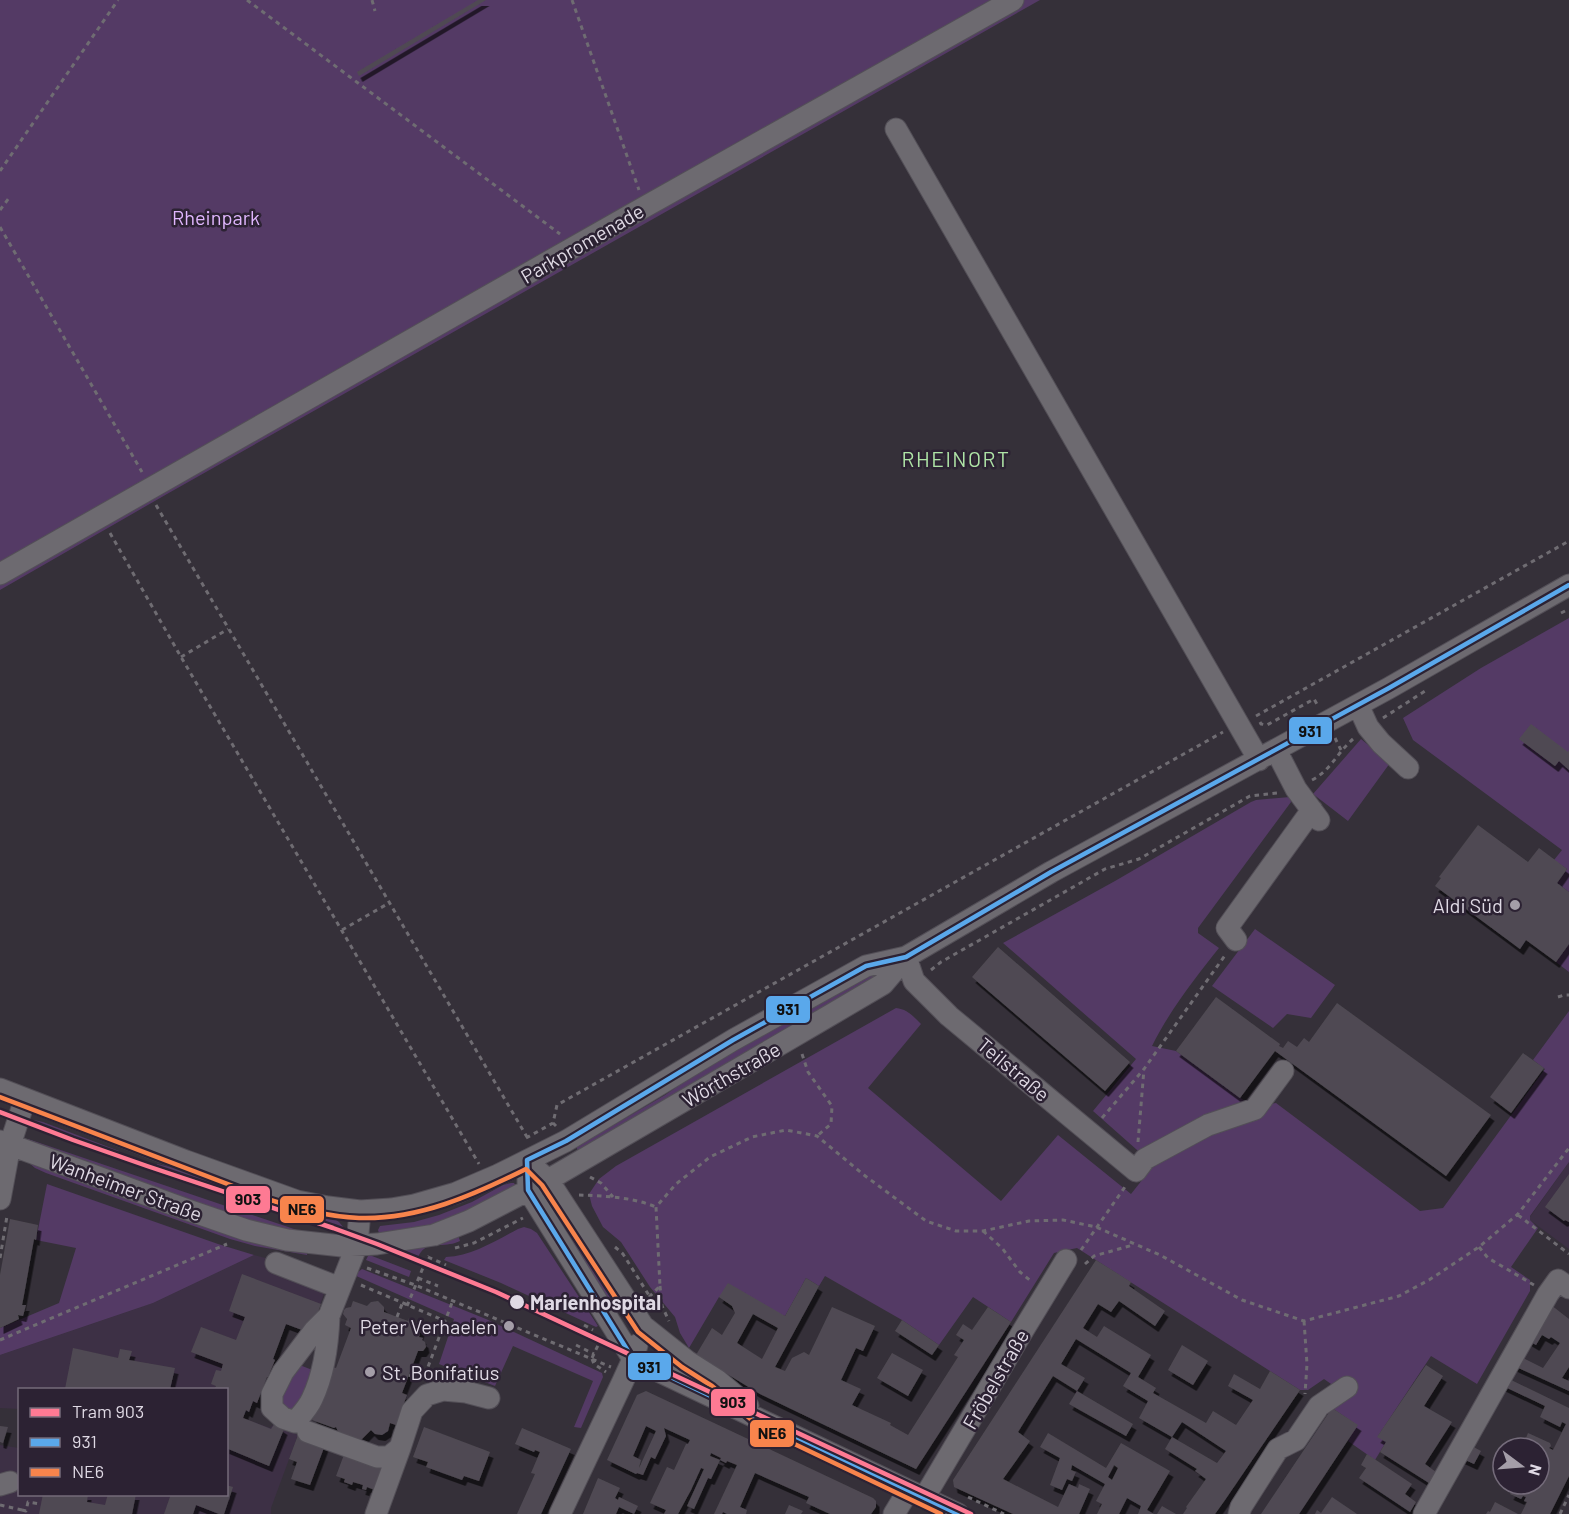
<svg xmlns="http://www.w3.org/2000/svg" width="1569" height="1514" font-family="Barlow,sans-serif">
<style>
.built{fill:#3d3045}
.green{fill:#543a65}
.building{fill:#4f4a52;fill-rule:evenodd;filter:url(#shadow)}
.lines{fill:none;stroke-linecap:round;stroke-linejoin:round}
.minor-casing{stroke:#534f57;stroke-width:23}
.path{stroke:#6f6c72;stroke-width:3;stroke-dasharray:4.5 4.5;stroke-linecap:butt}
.minor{stroke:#6d6a70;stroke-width:21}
.bus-1-casing{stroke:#2c2233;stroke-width:9}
.bus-2-casing{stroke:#2c2233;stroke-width:9}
.bus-1{stroke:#5aa8eb;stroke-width:4.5}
.bus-2{stroke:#f8844c;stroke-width:4.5}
.tram-1-casing{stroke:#2c2233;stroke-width:9}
.tram-1{stroke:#fe7a93;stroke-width:4.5}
.poi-dot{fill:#a49ea8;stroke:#2c2233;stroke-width:2}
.stop-dot{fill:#dfd9e4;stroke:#2c2233;stroke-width:2}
.labels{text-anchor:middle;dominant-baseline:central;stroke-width:5;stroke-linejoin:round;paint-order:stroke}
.park-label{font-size:20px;fill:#e0b6fe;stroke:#2c2233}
.street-label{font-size:20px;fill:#dfd9e4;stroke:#2c2233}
.poi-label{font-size:20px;fill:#dfd9e4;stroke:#2c2233;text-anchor:end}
.stop-label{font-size:20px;font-weight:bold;fill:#dfd9e4;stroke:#2c2233;text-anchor:start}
.neighbourhood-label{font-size:21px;letter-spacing:1.5px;fill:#aee3a6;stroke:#2c2233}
.line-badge{stroke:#2c2233;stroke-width:2}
.pale-badge-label{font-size:16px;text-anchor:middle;font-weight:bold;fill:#111}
</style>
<defs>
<filter id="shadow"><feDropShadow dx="3.5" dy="6" stdDeviation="0" flood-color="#0009"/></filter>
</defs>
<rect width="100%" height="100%" fill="#353039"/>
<!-- built -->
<path class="built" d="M1569,1162V1249L1530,1220V1217Z
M254,1255L281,1262L329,1280L310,1333L286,1324L273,1359L275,1360L257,1403L253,1402L249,1412L246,1411L243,1418L270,1428L275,1423L284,1429L298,1435L271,1508V1514H0V1445L19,1448L20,1494H226V1390H20L19,1409L0,1408V1355L153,1303Z"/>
<!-- green -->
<path class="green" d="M0,0H1040L167,494L0,590Z
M1569,618V892L1557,883L1567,869L1554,860L1562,850L1413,740L1403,718L1481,668Z
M1361,739L1390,763L1348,821L1313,794Z
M1290,797L1291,802L1198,928V933L1219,948C1195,978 1170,1010 1152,1046L1176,1051L1253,1107L1276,1103L1420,1211L1443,1208L1545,1069L1533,1060L1569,1011V1162L1530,1216V1220L1538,1228L1511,1267L1530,1280V1291L1477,1384L1431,1356L1378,1436L1386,1442L1375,1460L1348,1441L1357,1425L1332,1408L1341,1391L1324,1379L1308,1390H1300L1077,1248L1054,1253L1011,1322L973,1297L939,1345L902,1320L825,1276L819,1286L806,1278L785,1316L719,1297L689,1348L680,1333L675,1317L650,1287L621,1242L603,1227L592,1206L589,1194L599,1179L616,1166L896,1008C907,1009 913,1016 921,1024L868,1088L1001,1201L1058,1135L1131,1194L1154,1165L1093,1111L1136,1059L1003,943L1115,881L1251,802L1256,800Z
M1255,929L1335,985L1311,1018L1287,1014L1273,1028L1212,986Z
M1569,944V972L1556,962Z
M875,973L881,974L579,1152L576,1147L665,1095L711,1063L850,983Z
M34,1120L43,1122L119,1151L118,1153L34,1122Z
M28,1139L297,1230L296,1233L252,1222L27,1141Z
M29,1163L307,1252V1255L255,1246L230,1239L46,1173L35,1168Z
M157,1164L179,1169L332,1217L339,1222L344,1228L156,1166Z
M511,1183H514L516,1186L443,1223L381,1235L379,1233L378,1230L380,1226L414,1222L439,1215L472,1202L503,1185Z
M47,1184L218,1244L254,1255L153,1303L0,1355V1328L59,1303L76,1248L36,1240Z
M559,1214L622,1310L617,1313L554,1217Z
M524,1227L531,1229L537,1233L598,1326L596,1327L501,1283L444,1260L446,1257C472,1256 495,1241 518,1229Z
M458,1235L460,1241C457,1242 453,1244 450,1244C436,1247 426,1241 418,1257L404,1251L403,1249Z
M368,1256H372L411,1271L409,1277L366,1260Z
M362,1269L486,1319L602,1373L603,1377L581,1428L574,1427L593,1381L513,1346L495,1386L439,1364L454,1319L354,1275Z
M297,1364L315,1371L306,1396L290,1412L284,1410L280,1396Z"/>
<!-- building -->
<path class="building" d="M478,0H486L359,76L357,72Z
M1531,724L1568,752L1569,750V770L1559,761L1555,766L1519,739Z
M1478,825L1528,862L1539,848L1567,869L1557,883L1569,892V944L1556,962L1526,940L1520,949L1435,886L1441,878L1439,877Z
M998,947L1130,1062L1105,1091L972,977Z
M1216,997L1280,1044L1279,1046L1283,1048L1288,1041L1297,1047L1304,1038L1309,1042L1337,1003L1491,1115L1446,1176L1275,1051L1240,1098L1176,1051Z
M1523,1053L1544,1068L1511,1113L1490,1097Z
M1569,1174V1222L1565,1220L1564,1221L1545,1207Z
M10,1219L38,1225L36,1240L34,1239L24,1295L22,1305H26L23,1316L18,1315L19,1319L0,1328V1275Z
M1096,1260L1131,1282L1129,1286L1165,1311L1155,1326L1119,1301L1111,1312L1098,1304L1083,1328L1097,1337L1104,1326L1151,1355L1138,1377L1156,1388L1153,1393L1206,1423L1213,1411L1236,1425L1253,1400L1228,1386L1234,1374L1260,1389L1270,1371L1300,1390L1225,1500L1215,1514H1183L1187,1508L1186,1507L1206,1479L1195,1471L1197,1469L1165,1449L1172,1437L1217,1463L1226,1451L1182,1422L1172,1437L1139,1418L1148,1401L1123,1386L1131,1373L1076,1339L1061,1364L1085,1378L1077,1391L1053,1376L1018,1432L1030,1441L1003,1479L1058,1507L1069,1484L1078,1488L1079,1484L1090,1489L1079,1514H1013L954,1487L953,1480Z
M242,1274L321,1304L310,1333L286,1324L273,1359L275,1360L268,1377H267L257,1403L253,1401L249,1412L246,1410L243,1418L271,1429L275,1423L284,1429L269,1466L226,1448V1389H214L216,1386L211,1384L216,1370L221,1371L223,1364L191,1352L201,1327L236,1340L245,1317L229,1311Z
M806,1278L819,1286L775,1367L785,1371L792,1358L804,1352L809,1355L832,1307L875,1326L863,1351L856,1348L841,1380L861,1389L852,1405L891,1423L890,1425L908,1435L958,1357L954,1355L964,1340L956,1335L963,1324L972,1330L988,1307L1011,1322L916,1469L760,1394L696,1355L712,1328L722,1335L735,1313L732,1306L719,1297L728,1283L785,1316ZM753,1314L778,1328L762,1359L737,1343Z
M353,1301L367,1306L371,1302L378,1301L384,1307V1312L408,1321L409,1318L412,1319L410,1322L420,1325L421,1322L424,1323L423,1326L426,1327L424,1330L421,1329L419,1337L423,1338L422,1340L425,1342L426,1347L423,1351H418L402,1393L407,1395L396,1425L390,1423L388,1431L382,1435L375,1434L371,1430L362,1439L357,1441L340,1436L336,1427L334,1428L312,1420L332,1367L336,1368L351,1328L345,1325L347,1319L343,1314L344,1310L346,1308L351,1307Z
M1551,1305L1569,1319V1367L1562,1378L1569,1381V1391L1512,1365L1517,1355L1543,1368L1560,1343L1551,1337L1549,1339L1542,1335L1536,1345L1526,1339Z
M902,1320L939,1345L932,1355L895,1331Z
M1182,1345L1208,1361L1193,1385L1168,1370Z
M73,1348L118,1358L120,1349L132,1351L129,1360L175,1368L170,1389H65Z
M892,1353L923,1370L908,1396L877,1378Z
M1426,1365L1443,1376L1424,1406L1452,1422L1425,1464L1436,1472L1429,1483L1380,1452L1386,1442L1377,1437Z
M1505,1377L1569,1408V1476L1550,1514H1521L1527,1502L1524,1501L1526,1497L1523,1496L1521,1499L1510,1494L1515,1484H1530L1534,1486L1535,1484H1539L1542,1476L1540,1475L1546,1463L1542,1460L1541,1464L1539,1463V1448H1522L1528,1433L1550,1443L1551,1446L1549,1448L1553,1450L1566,1424L1562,1422L1560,1427L1540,1417L1545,1406L1501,1385Z
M646,1391L873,1498L876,1501V1507L871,1514H830L806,1503L809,1497L755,1473L740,1507L747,1510L746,1514H727L723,1512L722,1514H714L737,1465L727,1461L726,1463L720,1460L721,1458L711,1453L710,1456L720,1460L711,1479L708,1478L694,1509L687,1506L704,1469L701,1468L691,1490L678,1514H664L666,1510L650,1503L667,1467L674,1470L686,1444H688L690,1440L664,1428L666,1436L655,1459L651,1457L643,1475L637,1473L636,1474L607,1460L637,1395ZM646,1426L656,1431L639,1468L641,1460L633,1456Z
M1077,1391L1133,1424L1126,1436L1069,1404Z
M1332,1408L1358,1425L1299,1514H1261Z
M0,1426L8,1427L3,1443L0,1442Z
M424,1427L490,1452L479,1481L464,1476L462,1480L426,1467L428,1462L413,1457Z
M522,1428L571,1449L541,1514H517L535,1474L531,1473L540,1452L535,1450L534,1452L515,1444Z
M1048,1433L1106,1468L1121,1443L1170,1471L1147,1510L1154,1514H1138L1141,1506L1127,1498L1119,1514H1097L1102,1504L1096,1501L1105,1484L1072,1465L1071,1470L1076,1472L1072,1481L1067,1479L1062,1490L1050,1485L1060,1458L1040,1447ZM1114,1465L1118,1468L1112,1480L1108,1477Z
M298,1435L325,1445L310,1485L291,1479L297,1462L289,1459Z
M1468,1444L1481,1451L1474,1464L1461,1458Z
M345,1452L388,1469L380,1492L367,1487L366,1490L362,1489L363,1485L353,1482L352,1485L344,1482L345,1479L336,1476Z
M1367,1454L1412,1484L1405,1494L1416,1502L1410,1512L1359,1478L1366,1468L1361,1465Z
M598,1478L620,1488L615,1498L618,1500L619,1497L638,1506L634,1514L619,1507L616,1514H583Z
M226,1485L233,1487L224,1514H219L196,1505L193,1514H164L171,1494H226Z
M43,1494H88L87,1502L105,1505L108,1494H136L132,1514H39Z
M1332,1497L1357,1514H1315L1317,1510L1321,1513Z
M1495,1502L1518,1514H1486L1488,1511L1490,1512Z
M789,1505L803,1511L801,1514H785Z
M1162,1506L1176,1514H1157Z"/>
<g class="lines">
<defs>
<path id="minor" d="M896,129L1259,760
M0,574L648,205L1013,0
M1358,705L1368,727L1381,743L1408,768
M1276,750L1296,789L1319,820
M1236,940L1227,928L1312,810
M906,957L914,981L949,1016L1136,1171L1145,1159L1208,1125L1255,1109L1283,1071
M0,1089L186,1161L297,1201L328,1207L360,1211L391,1209L414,1205L456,1193L498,1175L566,1141L733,1040L866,966L906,957L1051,872L1389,688L1569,585
M0,1141L188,1210L246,1230L287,1240L342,1246L377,1244L434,1235L469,1221L548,1180L827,1017L883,984L906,957
M538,1171L548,1180L643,1326L687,1361L717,1380L748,1406
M528,1176V1190L633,1359L958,1514
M0,1199L10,1145L25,1099
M276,1263L340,1288
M329,1316C328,1344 324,1374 312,1399C308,1408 301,1415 295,1422L283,1418L272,1408V1394L283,1372L314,1331L329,1316L357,1245L360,1211
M308,1432L377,1457H389L400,1448L412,1411L427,1395L443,1390L466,1392L489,1398
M0,1485L10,1482
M924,1498L1024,1329L1066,1260
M376,1514L400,1448
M560,1514L623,1381L633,1359L637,1345
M894,1514L908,1491
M1239,1514L1241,1507L1278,1449L1296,1440L1319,1406L1347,1387
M1424,1514L1548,1294L1558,1280L1569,1288"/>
</defs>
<!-- minor casing -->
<use href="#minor" class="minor-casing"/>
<!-- path -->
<path class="path" d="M247,0L560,234
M372,0L375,11
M572,0L639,190
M0,171L118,0
M0,210L9,198
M0,227L142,472
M156,505L527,1137
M110,533L181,657L479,1164
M1561,613L1569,609
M181,657L228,629
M1256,716L1569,541
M1383,718L1425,691
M1260,722L1261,724L1267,725L1314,699L1318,706
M1335,738L1341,750
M1312,780C1331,770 1337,753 1353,739
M342,930L389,903
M931,970L941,962L1105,869L1139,859L1250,796L1278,793
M1558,997L1564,995H1569
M802,1054L808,1072L832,1106L831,1124L817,1136
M1102,1118L1144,1069L1226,954
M556,1126L553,1123L557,1105L1223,732
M526,1138L553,1123
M1138,1142L1144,1069
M590,1177L601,1183L613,1197
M579,1195C605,1196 632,1197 656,1207
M1518,1215L1569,1254
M983,1231L1002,1248L1020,1272L1032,1282
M615,1247L623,1254L650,1297L652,1304
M1479,1247L1488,1258L1534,1285
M455,1248L474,1243L523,1218
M1081,1250L1127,1184
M428,1257L446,1265
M0,1258L7,1216
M1085,1264L1094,1256L1133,1245
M367,1268L415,1285L611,1367
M418,1278L438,1286
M361,1285L445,1321
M660,1286L662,1306L669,1321
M649,1297L660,1286L656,1207L676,1184L710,1157L752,1137L786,1130L817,1136L864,1175L926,1221L956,1231H983L1029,1221L1063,1220L1096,1227L1160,1255L1242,1300L1304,1321L1399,1296L1429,1280L1479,1247L1518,1214L1569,1148
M407,1306L425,1263L429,1256
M397,1317L402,1304
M1304,1321L1307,1364L1305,1394
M584,1325L593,1330
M0,1340L227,1244
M576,1345L594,1354
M592,1358L600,1341
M592,1359L594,1364L606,1372
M409,1375L419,1379
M425,1375L453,1300
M968,1497L1004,1514
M0,1505L22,1510L21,1514
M22,1510L26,1511L28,1502L41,1504
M1560,1514L1569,1495"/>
<!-- minor -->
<use href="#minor" class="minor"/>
<defs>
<path id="bus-1" d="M958,1514L633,1359L528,1190L527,1160L566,1141L733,1040L866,966L906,957L1051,872L1389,688L1569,585"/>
<path id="bus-2" d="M0,1097L264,1198C295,1208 327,1217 359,1218C418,1220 474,1195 526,1169L542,1185L638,1332L682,1367L712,1386L761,1428L941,1514"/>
</defs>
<!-- bus-1 casing -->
<use href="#bus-1" class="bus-1-casing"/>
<!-- bus-2 casing -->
<use href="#bus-2" class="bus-2-casing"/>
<!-- bus-1 -->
<use href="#bus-1" class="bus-1"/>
<!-- bus-2 -->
<use href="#bus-2" class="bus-2"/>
<defs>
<path id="tram-1" d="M0,1112L73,1140L147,1166L333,1228L377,1244L496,1292L971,1514"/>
</defs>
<!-- tram-1 casing -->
<use href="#tram-1" class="tram-1-casing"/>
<!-- tram-1 -->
<use href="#tram-1" class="tram-1"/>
</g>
<!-- markers -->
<g class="poi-dot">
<circle cx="1515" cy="905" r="6"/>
<circle cx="509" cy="1326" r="6"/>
<circle cx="370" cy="1372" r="6"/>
</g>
<circle class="stop-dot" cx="517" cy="1302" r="8"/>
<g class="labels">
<!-- park labels -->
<g class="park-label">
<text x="216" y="217">Rheinpark</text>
</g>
<!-- street labels -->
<g class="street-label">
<text transform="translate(582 243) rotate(-30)">Parkpromenade</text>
<text transform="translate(1014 1069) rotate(40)">Teilstraße</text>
<text transform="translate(731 1074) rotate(-30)">Wörthstraße</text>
<text transform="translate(126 1187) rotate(20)">Wanheimer Straße</text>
<text transform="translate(995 1379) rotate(-60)">Fröbelstraße</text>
</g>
<!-- poi labels -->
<g class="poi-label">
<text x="1503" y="905">Aldi Süd</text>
<text x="497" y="1326">Peter Verhaelen</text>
<text x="382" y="1372" text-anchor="start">St. Bonifatius</text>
</g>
<!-- stop labels -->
<g class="stop-label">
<text x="530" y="1302">Marienhospital</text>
</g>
<!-- neighbourhood labels -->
<g class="neighbourhood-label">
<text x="956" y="458">RHEINORT</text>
</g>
</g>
<g class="line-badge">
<rect x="1288" y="716" width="45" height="29" rx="6" fill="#5aa8eb"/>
<rect x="765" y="995" width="46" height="29" rx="6" fill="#5aa8eb"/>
<rect x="225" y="1185" width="46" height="29" rx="6" fill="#fe7a93"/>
<rect x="279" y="1195" width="46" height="29" rx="6" fill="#f8844c"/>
<rect x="627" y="1352" width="45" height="29" rx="6" fill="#5aa8eb"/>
<rect x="710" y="1388" width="46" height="29" rx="6" fill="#fe7a93"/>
<rect x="749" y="1419" width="46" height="29" rx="6" fill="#f8844c"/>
</g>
<g class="pale-badge-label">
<text x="1310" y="737">931</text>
<text x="788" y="1015">931</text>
<text x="248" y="1205">903</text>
<text x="302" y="1215">NE6</text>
<text x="649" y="1373">931</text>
<text x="733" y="1408">903</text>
<text x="772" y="1439">NE6</text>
</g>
<!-- legend -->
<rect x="18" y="1388" width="210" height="108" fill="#2c2233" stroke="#746b7a" stroke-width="1.5"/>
<rect x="30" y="1408" width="30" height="9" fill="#fe7a93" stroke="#746b7a" stroke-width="1.5"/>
<text x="72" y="1418" font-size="18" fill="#dfd9e4">Tram 903</text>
<rect x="30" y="1438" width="30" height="9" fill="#5aa8eb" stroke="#746b7a" stroke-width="1.5"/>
<text x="72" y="1448" font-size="18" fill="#dfd9e4">931</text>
<rect x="30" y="1468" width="30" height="9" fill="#f8844c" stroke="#746b7a" stroke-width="1.5"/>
<text x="72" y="1478" font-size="18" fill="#dfd9e4">NE6</text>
<!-- north arrow -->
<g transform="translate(1521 1466) rotate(106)"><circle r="28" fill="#2c2233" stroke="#746b7a" stroke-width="1.5"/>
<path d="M0-4.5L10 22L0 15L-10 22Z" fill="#a49ea8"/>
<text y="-9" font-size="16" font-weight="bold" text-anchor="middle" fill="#dfd9e4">N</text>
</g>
</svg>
